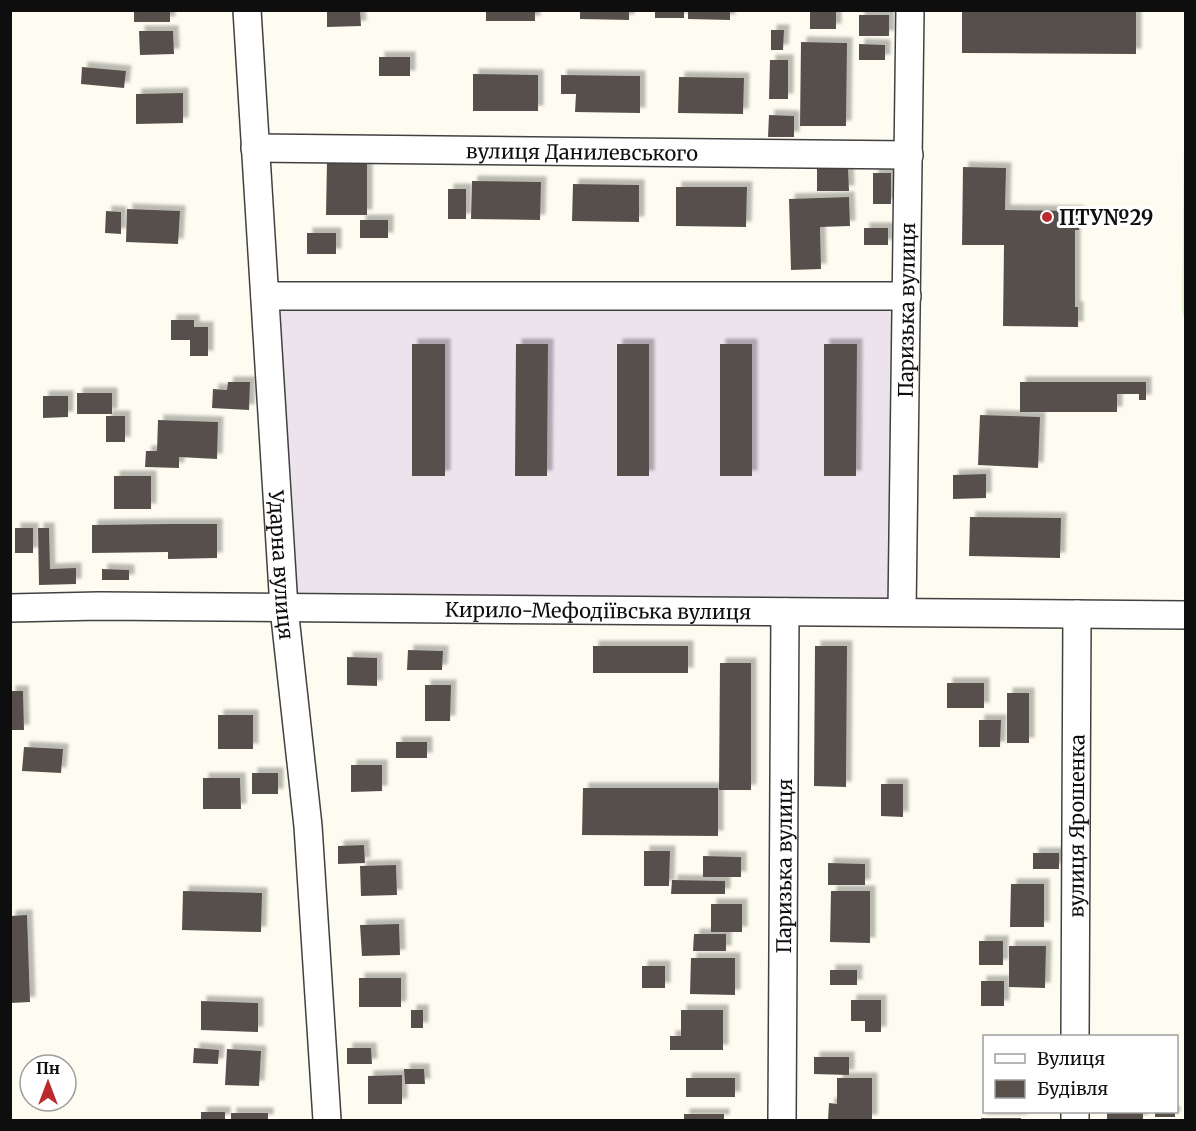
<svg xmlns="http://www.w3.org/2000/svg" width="1196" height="1131" font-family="Merriweather,serif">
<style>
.industrial{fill:#ece3ed}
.pitch{fill:#e3f0cc}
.building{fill:#57504b;filter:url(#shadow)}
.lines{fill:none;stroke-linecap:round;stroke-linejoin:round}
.minor-casing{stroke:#414141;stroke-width:30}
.minor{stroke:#fff;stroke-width:27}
.poi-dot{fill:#ba2a2e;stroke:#fff;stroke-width:2}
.labels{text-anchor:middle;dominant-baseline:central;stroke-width:6;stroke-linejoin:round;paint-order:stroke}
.street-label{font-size:20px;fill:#0e0e0e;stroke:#fff}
.poi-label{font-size:20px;font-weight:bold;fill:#0e0e0e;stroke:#fff;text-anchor:start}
</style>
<defs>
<filter id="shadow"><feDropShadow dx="5.5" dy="-5.5" stdDeviation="1.5" flood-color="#0004"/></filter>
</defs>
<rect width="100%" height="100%" fill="#fefcf0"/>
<!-- industrial -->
<path class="industrial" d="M265,296H907L902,612L284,608Z"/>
<!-- pitch -->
<path class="pitch" d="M1185,52H1186L1185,323L1182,310Z"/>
<!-- building -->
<path class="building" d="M134,10H170V22H134Z
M327,10H360L361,26L327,27Z
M486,10H535V21H486Z
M580,10H629V20L580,19Z
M655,10H684V18H655Z
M688,10H730V20L688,19Z
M962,10H1136V54L962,53Z
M810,12H836V29H810Z
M859,15H889V36H859Z
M771,30H784L783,50H771Z
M139,31H173L174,54L140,55Z
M801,42L847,43L846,126H800Z
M859,44L885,45V60H859Z
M379,57H410V76H379Z
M770,60H788V99H769Z
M82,67L126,71L124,88L81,84Z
M473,74L538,75V111H473Z
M561,75L640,76V113L575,112L576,94H561Z
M679,77L744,78L743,114L678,113Z
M183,93V123L136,124V94Z
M769,115L794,116V137H768Z
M327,160H367V215H326Z
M848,167L849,191H817V168Z
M963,167L1006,168L1005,210L1079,211V230H1075V307H1078V327L1003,326L1004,245H962Z
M873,173H891V204H873Z
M472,181L541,182L540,220L471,219Z
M573,184L639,185V222L572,221Z
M676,187H747L746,227L676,226Z
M448,189H466V219H448Z
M849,197L850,226L820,227L821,269L791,270L789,199Z
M127,209L180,211L178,244L126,242Z
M106,211L121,212V234L105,233Z
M360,220H388V238H360Z
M864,228H888V245H864Z
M307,233H336V254H307Z
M171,320H194V327H208V356H190V340H171Z
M412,344H445V476H412Z
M516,344H548L547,476H515Z
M617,344H649V476H617Z
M720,344H752V476H720Z
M824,344H857L856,476H824Z
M228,382H250L249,410L212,408L213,389L227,390Z
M1020,382H1146V400H1139V394H1117V412H1020Z
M77,393H112V414H77Z
M43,396H68V417L43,418Z
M980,415L1040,417L1038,468L978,465Z
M106,416H125V442H106Z
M158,420L218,422L217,459L179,457V468L145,467L146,451H157Z
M986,474V498L953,499V475Z
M114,476H151V509H114Z
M970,517L1061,518L1060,558L969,556Z
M168,524H217V558L168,559V552L92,553V525Z
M15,528H33V553H15Z
M38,528H49L50,569L76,568V584L39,585Z
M102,569L129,570V580H102Z
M593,646H688V673H593Z
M815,646H847L846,787L814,786Z
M408,650L443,651L442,670H407Z
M347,657L377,658V686L347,685Z
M720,663H751V790H719Z
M947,683H984V708H947Z
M425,685H451L450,721H425Z
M10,691H23L24,730H10Z
M1007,693H1029V743H1007Z
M218,715H253V749H218Z
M979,720H1001L1000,747H979Z
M396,742H427V758H396Z
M24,747L63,749L61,773L22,771Z
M351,765H382V791L351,792Z
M252,773H278V794H252Z
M203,778H240L241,809H203Z
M881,784H903V817L881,816Z
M583,788H718V836L582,835Z
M364,845L365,863L338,864V846Z
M644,851H670L669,886H644Z
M1033,853H1059V869H1033Z
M703,856L741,857V877H703Z
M828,863L865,864V885H828Z
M396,865L397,895L361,896L360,866Z
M672,880L725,881V894H671Z
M1011,884H1044V927H1010Z
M183,891L262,893L261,932L182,930Z
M831,891H870V943L830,942Z
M711,904H742V932H711Z
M27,915L30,1002L10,1003V916Z
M399,924L400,955L362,956L360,925Z
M694,934H726V951H693Z
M979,941H1003V965H979Z
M1009,946H1046L1045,988L1009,987Z
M691,958H735V995L690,994Z
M642,966H665V988H642Z
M830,970H857V985H830Z
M359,978H401V1007H359Z
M981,981H1004V1006H981Z
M851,1000H881V1032H865V1021H851Z
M201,1001L258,1003V1032L201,1030Z
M411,1010H423V1028H411Z
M681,1010H723V1050H670V1036H681Z
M194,1048L219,1050L218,1064L193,1063Z
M347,1048H371L372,1064H347Z
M227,1049L261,1051L259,1086L225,1085Z
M814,1057H849V1075L814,1074Z
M404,1069H424L425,1084H405Z
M402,1075V1104H368V1076Z
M686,1078H735V1097H686Z
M837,1078H872V1120H828L829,1103L837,1104Z
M201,1112H225V1120H201Z
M1107,1112H1143V1120H1107Z
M1155,1112H1175V1117H1155Z
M231,1113H268V1120H231Z
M684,1114H724V1120H684Z
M981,1118H1021V1120H981Z"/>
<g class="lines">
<defs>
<g id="minor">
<path id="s1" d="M247,10L284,608L308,826L327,1120"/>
<path id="s2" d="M255,148L909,155"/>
<path d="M265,296H907"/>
<path id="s3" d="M10,608L99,606L1186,615"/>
<path id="s4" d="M902,612L910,10"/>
<path id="s5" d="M1075,1036L1077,614"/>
<path id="s6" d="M782,1120L785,612"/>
<path d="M1075,1120V1112"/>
</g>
</defs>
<!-- minor casing -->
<use href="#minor" class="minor-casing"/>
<!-- minor -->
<use href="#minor" class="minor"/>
</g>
<!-- markers -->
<circle class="poi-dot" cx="1047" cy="217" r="6"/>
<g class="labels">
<!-- street labels -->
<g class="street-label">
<text stroke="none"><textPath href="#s2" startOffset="327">вулиця Данилевського</textPath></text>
<text stroke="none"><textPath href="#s4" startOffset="302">Паризька вулиця</textPath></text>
<text stroke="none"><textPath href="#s1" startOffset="556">Ударна вулиця</textPath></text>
<text stroke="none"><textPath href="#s3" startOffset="588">Кирило-Мефодіївська вулиця</textPath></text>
<text stroke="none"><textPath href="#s5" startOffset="210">вулиця Ярошенка</textPath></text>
<text stroke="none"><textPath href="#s6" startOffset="254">Паризька вулиця</textPath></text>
</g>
<!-- poi labels -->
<g class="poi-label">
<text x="1059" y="217">ПТУ№29</text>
</g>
</g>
<!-- border -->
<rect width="1196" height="1131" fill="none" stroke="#0e0e0e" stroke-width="24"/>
<!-- legend -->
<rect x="983" y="1035" width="195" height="78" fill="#ffffff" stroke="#9f9f9f" stroke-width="1.5"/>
<rect x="995" y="1054" width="30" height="9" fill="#ffffff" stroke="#9f9f9f" stroke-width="1.5"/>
<text x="1037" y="1065" font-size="18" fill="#0e0e0e">Вулиця</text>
<rect x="995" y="1080" width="30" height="18" fill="#57504b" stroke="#9f9f9f" stroke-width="1.5"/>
<text x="1037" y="1095" font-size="18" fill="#0e0e0e">Будівля</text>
<!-- north arrow -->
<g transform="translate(48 1083)"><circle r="28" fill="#ffffff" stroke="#9f9f9f" stroke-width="1.5"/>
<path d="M0-4.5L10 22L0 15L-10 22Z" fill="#ba2a2e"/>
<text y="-9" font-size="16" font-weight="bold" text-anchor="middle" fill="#0e0e0e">Пн</text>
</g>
</svg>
